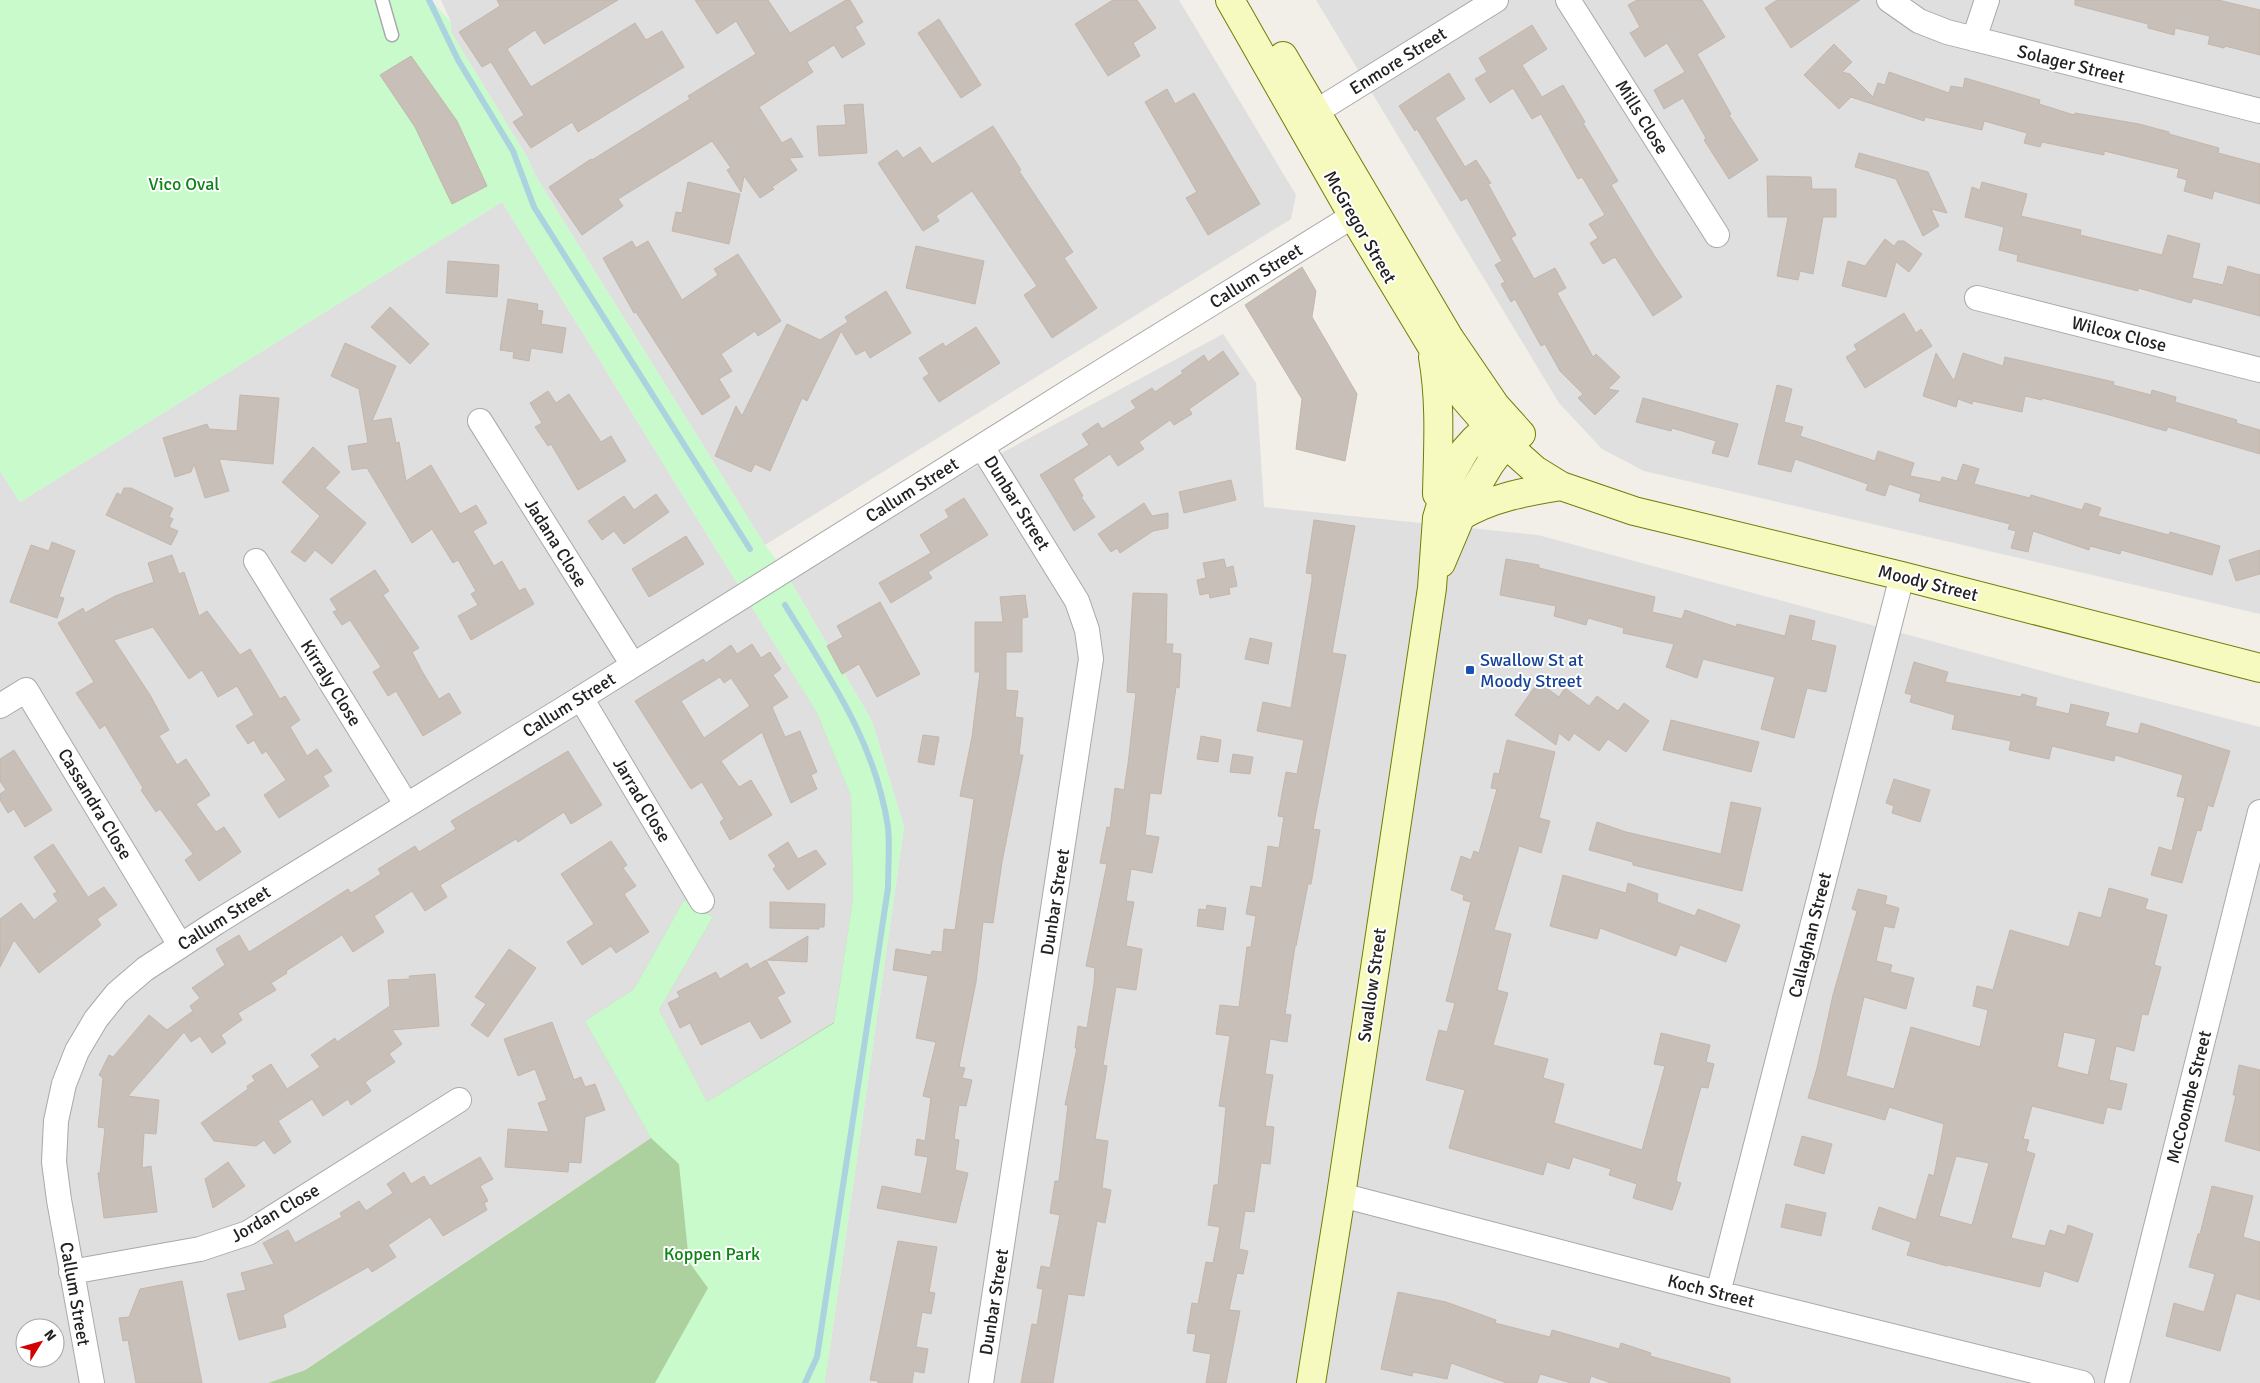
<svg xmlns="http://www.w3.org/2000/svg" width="2260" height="1383" font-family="Signika,sans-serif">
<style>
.residential{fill:#e0dfdf;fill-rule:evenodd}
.forest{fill:#add19e}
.park{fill:#c8facc}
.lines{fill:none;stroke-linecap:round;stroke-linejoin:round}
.stream{stroke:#aad3df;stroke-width:6}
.building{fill:#c7bfb8;stroke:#c4b6ab;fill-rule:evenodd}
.lane-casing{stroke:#a9a9a9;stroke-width:15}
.street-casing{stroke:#a9a9a9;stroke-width:26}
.secondary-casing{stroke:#707d05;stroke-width:30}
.lane{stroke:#fff;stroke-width:12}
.street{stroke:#fff;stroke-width:24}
.secondary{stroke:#f7fabf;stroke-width:28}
.transit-dot{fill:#1a4fb4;stroke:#fff;stroke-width:2}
.labels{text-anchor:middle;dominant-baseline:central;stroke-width:4;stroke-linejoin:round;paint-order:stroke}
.street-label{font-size:18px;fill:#222;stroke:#fff}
.park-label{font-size:18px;fill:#0c8416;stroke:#fff}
.transit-label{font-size:18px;fill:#164399;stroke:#fff;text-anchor:start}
</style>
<rect width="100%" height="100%" fill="#f2efe9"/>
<!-- residential -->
<path class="residential" d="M441,0H1179L1296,195L1291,219L765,545L535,175L527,157L451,32V22Z
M1316,0H2260V614L1644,471L1602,449L1559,403Z
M502,202L817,713L851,796L853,899L834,1022L707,1102L659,1010L712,918L684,900L634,989L585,1021L651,1138L304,1370L268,1383H0V471L20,502ZM25,1328H55V1358H25Z
M1223,334L1256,383L1264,507L1538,535L2068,678L2260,727V1383H825L904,827L872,721L784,570Z"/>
<!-- forest -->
<path class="forest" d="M745,595L872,721L830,1344L825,1383H268L305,1370L651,1138L585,1021L634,989L684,900L713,917L659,1010L707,1102L834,1022L853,899L851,796L817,713Z"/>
<!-- park -->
<path class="park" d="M0,0H431L451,22V32L527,157L535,175L765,545L784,570L872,721L904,827L825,1383H655L708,1288L689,1262L679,1164L651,1138L585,1021L634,989L684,900L713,917L659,1010L707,1102L834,1023L853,899L851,796L817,713L502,202L20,502L0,471Z"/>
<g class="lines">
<!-- stream -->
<path class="stream" d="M429,0L458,60L513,151L534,207L750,549
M785,605C829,677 875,741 888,827C890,847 888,868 888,888L817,1357L805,1383"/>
</g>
<!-- building -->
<path class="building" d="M497,0H618L544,44L535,30L507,49L531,87L635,23L646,40L662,31L684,67L578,132L572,122L531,148L513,122L524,115L514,99L491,62L482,67L459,32L500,6Z
M695,0H768L790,33L846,0H850L863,22L855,27L865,44L842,58L834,45L807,62L813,72L759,107L782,143L791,138L803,157L789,158L797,170L772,187L774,189L760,198L744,176L741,192L727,170L731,168L712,141L618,199L623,206L582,235L549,187L591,159L592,160L690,99L688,96L756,54L736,21L717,34Z
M1113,0H1137L1156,28L1133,43L1140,56L1108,76L1075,24Z
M1637,0H1702L1725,37L1697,54L1731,114L1729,115L1758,160L1729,179L1704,140L1706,138L1683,98L1664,109L1654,90L1685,72L1667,43L1645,57L1630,33L1640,27L1628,5Z
M1777,0H1860L1791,48L1765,8Z
M2075,0H2218L2260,10V55L2225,46L2224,48L2208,44L2210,36L2175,28L2174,35L2148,28V24L2075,5Z
M939,19L981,85L961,98L918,33Z
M1532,25L1547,49L1522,65L1542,97L1563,85L1585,122L1583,123L1618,181L1611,185L1654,255L1682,297L1653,316L1615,257L1603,264L1590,243L1598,238L1589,224L1605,215L1582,177L1578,179L1541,114L1532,119L1513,88L1490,103L1475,79L1487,72L1479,58Z
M1834,44L1852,62L1842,72L1850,74L1873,97L1878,83L1885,85L1889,72L1949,93L1951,86L1963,88L1965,78L2040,100L2039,104L2074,115L2075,113L2139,124L2169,132V134L2219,148L2218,153L2260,164V204L2214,191L2212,199L2184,191L2187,180L2177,177L2179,169L2104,151V155L2042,142L2040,147L2024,143L2027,133L1984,121L1982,130L1925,117L1924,121L1851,97L1839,109L1804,75Z
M411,56L457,121L487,186L452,204L415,127L380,75Z
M1449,73L1465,99L1435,118L1465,167L1476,160L1491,183L1488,184L1516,235L1511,238L1534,279L1555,268L1566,288L1557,293L1593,357L1596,354L1620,377L1608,389L1619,391L1595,415L1578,398L1583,394L1560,371L1545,344L1541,346L1515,299L1511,302L1501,284L1505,282L1495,265L1502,261L1467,198L1461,201L1417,129L1415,131L1399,106Z
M1167,89L1175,104L1194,93L1260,204L1208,235L1186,198L1197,192L1145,102Z
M863,104L867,153L819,156L817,126L846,125L844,105Z
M993,126L1021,170L1019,171L1073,252L1064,258L1097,308L1052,338L1024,295L1037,286L972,191L936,216L939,221L923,231L878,163L897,150L903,158L920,147L932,164Z
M1859,153L1928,172L1947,213L1931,209L1939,226L1923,236L1896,179L1855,167Z
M1767,176L1811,177L1812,189H1836V217H1823L1813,274L1800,271L1798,280L1777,276L1788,217H1768Z
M688,182L740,194L729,244L672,231L676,212L682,213Z
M1982,182L2027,194L2021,216L2081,230L2080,235L2162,255L2168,235L2200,244L2192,278L2223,285L2228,266L2260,275V316L2193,298L2191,303L2138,288V291L2017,261L2018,255L1999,250L2004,227L1965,217L1972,187L1980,190Z
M1885,239L1894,246L1898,241H1904L1922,254L1909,272L1896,262L1886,297L1842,286L1848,261L1865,266Z
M632,241L636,248L648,241L682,300L718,275L714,269L738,254L781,321L758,336L755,331L721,354L732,371L719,379L730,397L702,415L636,312L634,313L603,258Z
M916,246L984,261L975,304L906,288Z
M448,261L499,265L497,297L446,293Z
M1302,267L1316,291L1312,317L1357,394L1345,461L1296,449L1302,399L1245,305Z
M886,291L911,333L870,358L865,350L856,355L841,331L807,401L802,398L770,471L755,464L751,472L715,456L736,406L742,416L787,324L820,340L848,322L845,317Z
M508,299L538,304L537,310L543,311L541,324L566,328L562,353L531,348L529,361L513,358L514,352L500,350Z
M390,307L429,344L410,364L371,327Z
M1904,313L1916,333L1921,329L1932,346L1865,388L1846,357L1857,350L1854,345Z
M976,327L1000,363L939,402L923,378L929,374L919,358L943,343L945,347Z
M345,343L396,366L372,421L391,418L396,443L399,442L406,481L431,465L460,514L476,505L487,523L473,531L494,566L502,561L519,591L525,588L534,604L471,640L458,616L478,605L471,594L476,591L458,560L453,563L432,529L412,543L367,468L352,470L348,446L368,443L359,389L331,376Z
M1223,351L1239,374L1189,409L1192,414L1174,425L1170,420L1139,442L1144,449L1118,466L1110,454L1073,479L1083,496L1081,497L1095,517L1074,531L1040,475L1089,445L1082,434L1098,423L1102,429L1136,408L1131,401L1152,388L1155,392L1183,373L1181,371L1204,355L1208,362Z
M1936,353L1954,381L1963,353L2003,366L2005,357L2114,382L2113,385L2151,395L2152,390L2176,397L2175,402L2237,420L2236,423L2260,430V454L2168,427L2166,431L2106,414L2042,398V400L2025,396L2022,412L1973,401L1972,404L1958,399L1956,407L1923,396Z
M1777,385L1792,389L1784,422L1803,427L1800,436L1875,461L1878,451L1914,463L1910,476L1941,482L1942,477L1957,481L1963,464L1979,469L1974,484L2030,498L2031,495L2082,510L2085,503L2101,508L2098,516L2169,535L2170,532L2220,546L2212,575L2121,550L2120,554L2090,546L2089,550L2033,531L2028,552L2011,548L2016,531L2008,529L2010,524L1919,501L1921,494L1889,484L1885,496L1866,490L1868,484L1795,459L1791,472L1758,464Z
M548,391L556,403L569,394L601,442L611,436L626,461L578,490L551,444L548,446L535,427L542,423L530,403Z
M240,395L279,398L273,464L219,459L229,491L205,498L194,464L191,472L175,477L163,438L207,424L209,429L237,431Z
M1643,398L1738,424L1728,457L1712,453L1716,441L1672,428L1671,431L1636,422Z
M313,447L340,472L325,488L366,523L332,564L315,550L305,562L291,552L320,516L282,482Z
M1231,480L1236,500L1184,513L1179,492Z
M124,488H131L173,508L169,517L173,519L169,527L178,531L171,545L106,515L117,493L121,495Z
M656,494L669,512L624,544L614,531L602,540L588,521L624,496L634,510Z
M964,498L988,535L928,572L932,578L891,603L879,583L931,553L920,535L949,517L945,510Z
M1144,503L1152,516L1168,513V528L1153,531L1120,553L1117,548L1111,552L1098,534Z
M1314,520L1355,526L1332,653L1346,655L1313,829L1320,830L1311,884H1308L1296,946H1295L1285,1014L1291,1015L1287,1042L1270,1039L1265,1074L1273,1075L1265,1126L1274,1127L1270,1164L1261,1163L1254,1212L1245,1211L1239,1249L1248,1251L1243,1274L1237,1273L1229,1310L1240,1311L1226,1383H1206L1211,1354L1193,1351L1196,1334L1187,1333L1192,1303L1198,1304L1206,1262L1213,1263L1220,1227L1208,1225L1214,1185H1218L1226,1107L1219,1106L1230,1036L1216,1034L1220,1005L1239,1007L1247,947H1251L1256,916L1246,914L1251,886L1262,888L1268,846L1279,848L1284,817L1278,816L1286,772L1297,774L1304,740L1257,731L1263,702L1291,708L1312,581V574L1306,573Z
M686,536L704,564L649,597L632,569Z
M52,542L75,551L59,597L64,598L57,618L10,602L31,545L49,551Z
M2260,550V574L2236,581L2229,560Z
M172,555L179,574L184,572L199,616L207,611L240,655L250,649L280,699L285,696L300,720L290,727L307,756L317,749L332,771L323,776L329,786L279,818L264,795L286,780L266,751L262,754L254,740L248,744L236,726L254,715L237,686L218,697L202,670L189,679L153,627L114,640L150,695L169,730L159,736L177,765L186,759L210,795L196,804L216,832L224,827L241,852L199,881L185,860L193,854L160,809L156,812L141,790L143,788L105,725L100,729L76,693L94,682L58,623L83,608L85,613L115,596L154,582L148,563Z
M1224,559L1226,568L1233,566L1237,586L1229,588L1230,594L1210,598L1209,593L1200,595L1197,580L1206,578L1203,563Z
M1506,559L1539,565V568L1655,597L1652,612L1682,619L1685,610L1736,627L1737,624L1785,636L1790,615L1815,621L1811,640L1836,646L1826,692L1807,688L1794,738L1761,729L1775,677L1703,659L1697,678L1666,667L1674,644L1623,633L1624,628L1588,618L1586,625L1554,616L1556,606L1500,595Z
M375,570L389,591L383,595L419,648L412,652L423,673L439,699L449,693L461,713L423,736L396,691L388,696L373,672L381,667L350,620L342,625L333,612L337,610L330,599Z
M1133,593L1167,594L1166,644H1173L1172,653L1181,654L1179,688L1176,687L1161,794L1150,793L1145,835L1159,837L1152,873L1131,869L1126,901L1134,902L1126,946L1142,949L1136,990L1116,987L1103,1065L1107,1066L1095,1139L1108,1141L1102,1188L1111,1190L1105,1223L1097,1221L1084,1296L1068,1294L1053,1383H1021L1032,1324L1037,1325L1043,1289L1037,1288L1041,1266L1050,1268L1060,1215L1050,1213L1055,1181H1059L1068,1105H1065L1077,1048H1075L1078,1026L1087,1028L1094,984L1095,968L1086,966L1107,864L1100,863L1107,827L1110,828L1115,788L1124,790L1128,764L1136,693L1127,692Z
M1025,595L1028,617L1022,618V652H1006V690L1018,691L1015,717L1023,718L1019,755H1023L1002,862L993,923L983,922L976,982L959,1067L965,1068L962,1078L972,1080L966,1106L959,1105L954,1139L959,1140L955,1170L968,1173L956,1223L877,1208L882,1186L921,1194L928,1157L915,1155L917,1139L925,1141L931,1098L923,1096L936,1042L916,1038L928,976L893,970L896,949L931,955L932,951L942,952L944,929L955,930L974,799L960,796L972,737L980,672H975V622H1003L1000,597Z
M880,602L920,674L877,697L859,664L842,674L827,646L843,637L837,626Z
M1250,638L1272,643L1268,664L1245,659Z
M752,644L761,658L770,652L781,669L773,675L788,697L772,707L785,737L800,731L817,772L811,775L817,789L791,803L762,732L721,761L739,787L751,780L772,815L730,840L720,822L724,819L702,782L691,789L635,701L703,659L706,663L731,645L737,654ZM720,677L724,683L731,678L750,706L704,738L681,701Z
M1914,662L1948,672L1945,682L2021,697L2022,694L2037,698L2035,706L2069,714L2071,704L2109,713L2105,726L2138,734L2141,723L2230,751L2213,807L2208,805L2201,831L2197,830L2182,883L2151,875L2159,847L2172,851L2185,798L2177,796L2183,775L2115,755L2114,761L2052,746L2049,759L2009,750L2011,741L1952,729L1955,715L1910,702L1912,695L1905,693Z
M1538,682L1559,697L1565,688L1589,706L1597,696L1618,711L1624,703L1649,721L1626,752L1608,739L1599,751L1574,733L1569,741L1559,733L1556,745L1515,715Z
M1671,720L1759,742L1751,772L1663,750Z
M923,735L939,737L934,765L918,762Z
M1201,736L1221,740L1218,762L1197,759Z
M1507,740L1555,752L1539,818L1550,821L1541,853L1519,846L1494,930L1511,934L1497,990L1508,993L1493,1045L1548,1059L1543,1078L1564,1084L1554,1123L1642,1150L1665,1066L1654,1064L1661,1033L1710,1045L1706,1062L1714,1064L1708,1088L1701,1087L1678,1171L1676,1181L1681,1183L1672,1210L1633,1198L1637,1184L1609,1175L1611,1169L1573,1157L1569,1169L1547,1162L1543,1175L1449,1148L1465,1090L1426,1080L1439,1030L1447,1032L1455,1003L1446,1001L1471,902L1463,900L1464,895L1451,890L1461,856L1471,860L1474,851L1479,853L1497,789L1491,788L1494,773L1499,774Z
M14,750L52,810L25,827L14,809L8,813L0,800V794L6,790L0,781V759Z
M568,751L602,805L571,824L564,812L518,842L516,839L440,885L447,897L425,911L412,891L374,916L384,932L353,952L342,935L286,971L287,973L271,983L276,990L238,1013L242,1020L221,1035L226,1043L212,1053L200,1036L191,1042L184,1032L128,1096L159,1100L156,1134L144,1133L142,1168L151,1166L157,1212L104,1218L98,1173H100L105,1128L98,1127L103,1078L99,1075L109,1055L113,1057L149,1015L167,1030L193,1011L190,1006L200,998L192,988L225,965L216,949L239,935L249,952L348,889L351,893L381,874L378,869L415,846L419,852L456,829L451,821Z
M1233,754L1253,757L1250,774L1230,772Z
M1894,779L1930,790L1920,822L1892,813L1894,806L1886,803Z
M1731,802L1761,808L1742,891L1633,865V862L1589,850L1597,822L1626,832L1721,854Z
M611,841L627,865L623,868L636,886L624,894L649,932L616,953L611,946L582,965L567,942L594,924L561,874Z
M788,842L798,859L816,850L826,864L788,890L773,869L776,866L768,855Z
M53,844L88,897L104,887L117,905L97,919L101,925L39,973L14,940L0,967V919L21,903L34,920L58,901L53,894L57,892L34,857Z
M1563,875L1626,893L1628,883L1658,894L1657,902L1695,916L1698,909L1740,925L1726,962L1680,945L1676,956L1600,928L1597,939L1550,926Z
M2109,888L2148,899L2145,909L2167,915L2154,965L2161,967L2148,1015L2142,1014L2134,1051L2116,1046L2109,1080L2127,1084L2121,1110L2107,1107L2103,1124L2032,1106L2023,1139L2029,1140L2026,1151L2035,1154L2011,1238L2045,1246L2050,1230L2065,1235L2068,1225L2093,1234L2078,1282L2044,1271L2040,1287L1948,1265L1947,1266L1907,1255L1911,1242L1872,1229L1879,1207L1916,1220L1929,1174L1934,1176L1944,1124L1889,1107L1885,1120L1808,1098L1817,1068L1833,995L1857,911L1852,909L1858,889L1887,896L1885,904L1899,908L1894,928L1884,926L1876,961L1892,965L1890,972L1914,978L1906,1009L1864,997L1846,1076L1894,1089L1911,1027L1980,1047L1988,1010L1973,1006L1977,986L1993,990L2010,930L2069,947L2079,912L2101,918ZM2064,1032L2096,1039L2088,1075L2057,1067ZM1956,1156L1989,1163L1972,1225L1939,1216Z
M770,902L825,904L824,927H819V929L770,928Z
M1207,905L1226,908L1223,930L1197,926L1199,909L1206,910Z
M808,936L807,962L767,960Z
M509,949L536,968L488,1037L471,1025L486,1004L475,997Z
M766,960L785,993L777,997L791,1022L761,1039L750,1021L701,1045L690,1023L680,1028L668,1003L680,997L677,992L716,972L720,979L747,963L750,969Z
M435,974L439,1026L392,1030L402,1044L389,1054L395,1062L365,1082L371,1091L351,1105L348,1099L323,1116L312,1099L278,1121L291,1142L274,1154L264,1140L256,1146L214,1141L201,1123L248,1089L247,1086L255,1081L252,1076L271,1064L287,1089L320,1067L311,1055L335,1038L337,1042L390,1006L388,980L410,979L409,976Z
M552,1022L574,1080L581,1077L585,1087L595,1084L605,1110L585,1117L581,1163L569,1162L568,1172L505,1167L508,1129L549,1132L538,1103L547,1100L535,1069L518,1076L504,1039Z
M2239,1065L2260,1070V1151L2225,1141L2236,1095H2233Z
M1802,1136L1832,1144L1824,1174L1794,1165Z
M480,1157L493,1179L480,1186L488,1201L484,1203L487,1210L443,1236L430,1217L388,1245L396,1257L372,1272L368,1267L283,1315L286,1327L239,1340L227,1294L246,1290L241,1273L274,1264L263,1243L288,1230L295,1243L342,1217L340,1213L359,1201L366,1211L393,1193L387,1184L404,1172L411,1184L424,1176L430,1186Z
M228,1162L245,1186L213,1208L205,1179Z
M2212,1186L2253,1196L2243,1237L2260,1242V1300L2236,1293L2220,1351L2166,1336L2174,1303L2204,1312L2215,1274L2189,1267L2198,1234H2200Z
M1786,1204L1826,1213L1821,1236L1781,1227Z
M898,1241L937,1247L929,1292L935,1293L931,1314L922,1312L916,1347L928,1349L924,1373L914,1371L912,1383H878V1381L870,1380Z
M182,1281L202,1383H136L128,1340L123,1341L119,1318L129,1317L140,1289Z
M1398,1292L1446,1302L1496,1320L1495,1323L1550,1337L1552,1330L1619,1349L1621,1343L1651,1353L1650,1356L1730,1378V1383H1611L1591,1376L1589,1383H1571L1540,1374L1537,1383H1507L1451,1363L1447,1379L1413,1372L1412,1376L1381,1369Z"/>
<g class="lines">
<defs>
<path id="lane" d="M382,0L392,35"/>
<path id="street" d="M1568,0L1717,235
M1889,0L1919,21L1947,32L2260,111
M1974,39L1987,0
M1301,121L1496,0
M1977,298L2260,370
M480,421L633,665
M256,561L406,804
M581,698L702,901
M0,706L26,690L180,945
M1341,1195L1718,1293L2082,1383
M71,1272L200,1249L248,1233L459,1100
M1718,1293L1902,576
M92,1383L59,1200L54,1162L56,1121L64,1084L77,1051L96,1019L117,993L145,969L217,922L581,698L1070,391L1369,206
M981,1383L1091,659L1087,630L1077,601L982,447
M2117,1383L2260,812"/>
<path id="secondary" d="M1230,0L1353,216L1452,380L1465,399L1498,437L1535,470L1561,486L1634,511L1902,576L2260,668
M1283,56L1450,339L1495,405L1521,434
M1433,357C1441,403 1438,448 1437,494
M1461,516C1493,497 1525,492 1561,486
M1441,563L1466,504L1490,464L1505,444L1509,426
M1311,1383L1341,1195L1432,588L1437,518L1449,478L1465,450L1474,440L1488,427L1506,423"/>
</defs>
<!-- lane casing -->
<use href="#lane" class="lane-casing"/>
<!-- street casing -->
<use href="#street" class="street-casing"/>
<!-- secondary casing -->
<use href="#secondary" class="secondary-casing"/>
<!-- lane -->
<use href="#lane" class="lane"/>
<!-- street -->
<use href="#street" class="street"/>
<!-- secondary -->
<use href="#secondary" class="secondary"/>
</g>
<!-- markers -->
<rect class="transit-dot" x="1465" y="665" width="10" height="10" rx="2.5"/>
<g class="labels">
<!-- street labels -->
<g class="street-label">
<text transform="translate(1398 61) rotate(-32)">Enmore Street</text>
<text transform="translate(2071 64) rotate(14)">Solager Street</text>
<text transform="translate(1642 117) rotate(58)">Mills Close</text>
<text transform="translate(1360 227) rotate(60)">McGregor Street</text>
<text transform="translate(1256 276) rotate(-32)">Callum Street</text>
<text transform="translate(2119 334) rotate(14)">Wilcox Close</text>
<text transform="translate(912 490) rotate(-32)">Callum Street</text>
<text transform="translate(1017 503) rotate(58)">Dunbar Street</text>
<text transform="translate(556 543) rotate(58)">Jadana Close</text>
<text transform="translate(1928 583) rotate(14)">Moody Street</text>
<text transform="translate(331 683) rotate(58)">Kirraly Close</text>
<text transform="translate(569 705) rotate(-32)">Callum Street</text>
<text transform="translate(642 800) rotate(59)">Jarrad Close</text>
<text transform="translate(95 804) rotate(59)">Cassandra Close</text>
<text transform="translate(1055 902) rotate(-81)">Dunbar Street</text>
<text transform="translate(224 918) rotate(-32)">Callum Street</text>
<text transform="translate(1810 935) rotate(-76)">Callaghan Street</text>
<text transform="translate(1372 985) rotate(-82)">Swallow Street</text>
<text transform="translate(2189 1097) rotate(-76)">McCoombe Street</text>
<text transform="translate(275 1213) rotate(-30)">Jordan Close</text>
<text transform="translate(1711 1291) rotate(14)">Koch Street</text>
<text transform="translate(75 1294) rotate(80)">Callum Street</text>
<text transform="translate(994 1302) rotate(-81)">Dunbar Street</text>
</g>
<!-- park labels -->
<g class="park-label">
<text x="184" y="184">Vico Oval</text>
<text x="712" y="1254">Koppen Park</text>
</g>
<!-- transit labels -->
<g class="transit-label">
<text x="1480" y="660">Swallow St at<tspan x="1480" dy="21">Moody Street</tspan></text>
</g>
</g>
<!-- north arrow -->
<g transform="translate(40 1343) rotate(53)"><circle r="24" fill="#ffffff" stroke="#a7a7a7"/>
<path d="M0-4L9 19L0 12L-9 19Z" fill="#d40000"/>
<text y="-8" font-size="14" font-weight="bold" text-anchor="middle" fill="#222222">N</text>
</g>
</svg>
